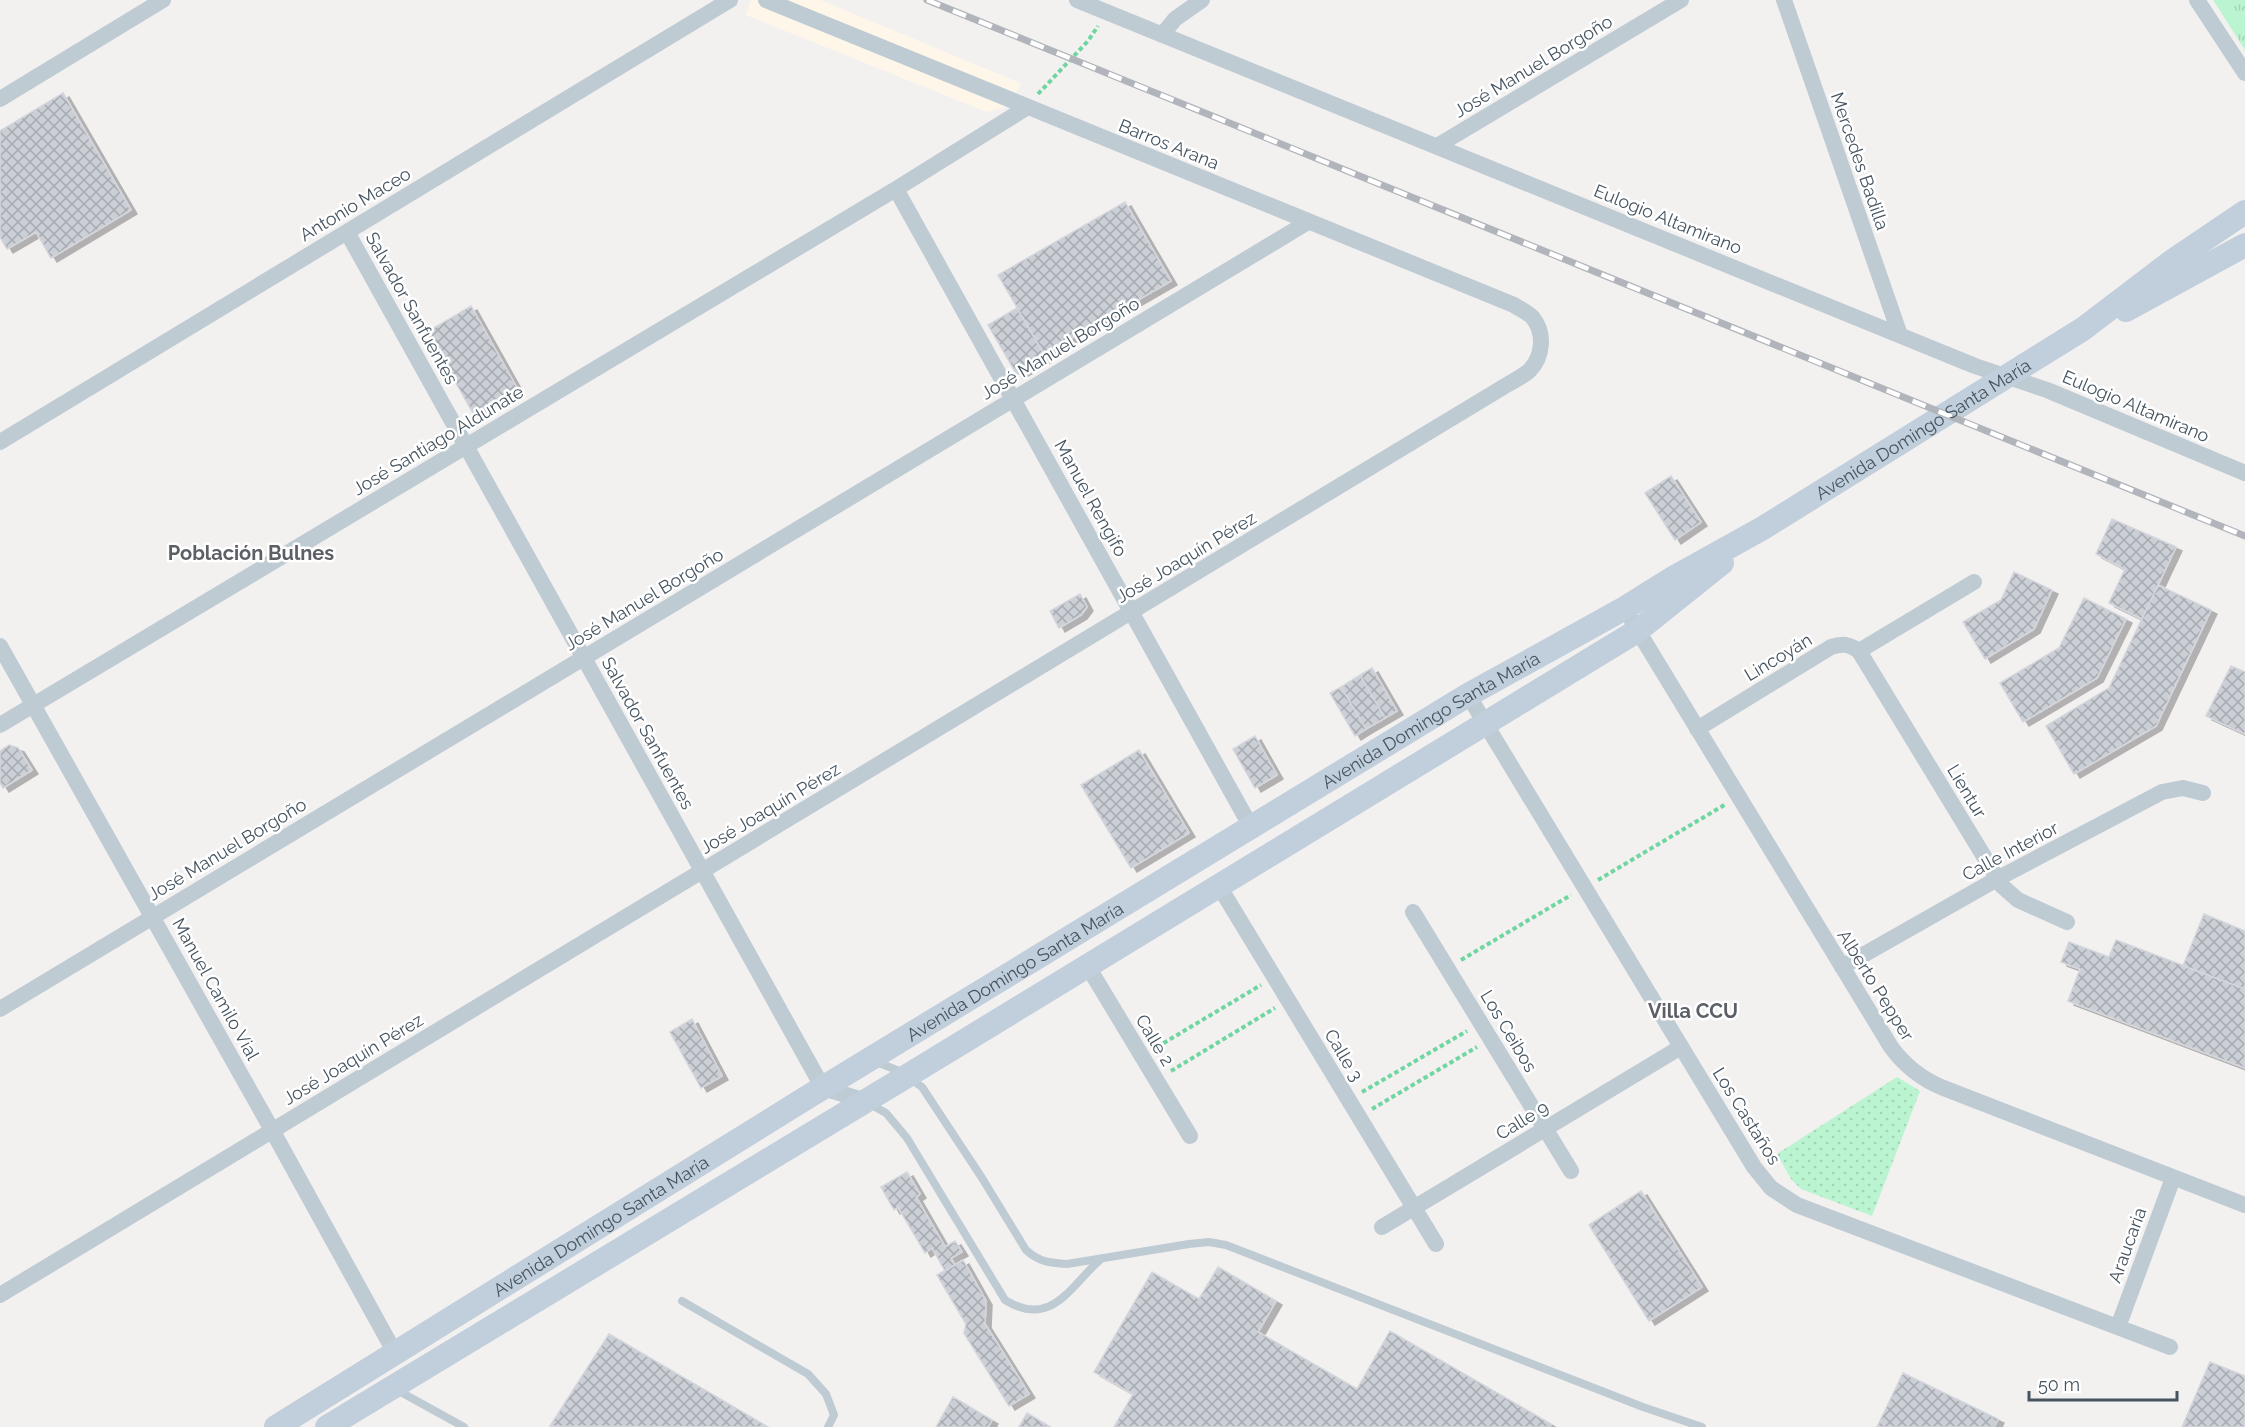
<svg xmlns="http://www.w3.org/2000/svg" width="2245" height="1427" font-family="Raleway,sans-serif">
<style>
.commercial{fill:#fef7e9}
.grass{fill:url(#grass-dots)}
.park{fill:url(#park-tufts)}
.building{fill:url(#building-cross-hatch);stroke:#d3d6dc;stroke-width:1.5;filter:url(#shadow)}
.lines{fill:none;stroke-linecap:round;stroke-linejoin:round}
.path{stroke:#6fd6a1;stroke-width:4;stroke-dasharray:4.5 3;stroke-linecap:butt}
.service{stroke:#bfcbd3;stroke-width:8}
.minor{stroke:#bfcbd3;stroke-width:16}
.secondary{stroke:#c1cedb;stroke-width:24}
.rail-casing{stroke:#b1b5bb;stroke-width:7}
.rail{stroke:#fff;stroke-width:4.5;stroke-dasharray:14;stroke-linecap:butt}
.labels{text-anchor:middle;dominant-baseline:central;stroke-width:5;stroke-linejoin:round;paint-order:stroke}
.street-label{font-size:18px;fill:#465460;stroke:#fff}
.neighbourhood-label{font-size:20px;font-weight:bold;fill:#5c6066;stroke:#fff}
</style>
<defs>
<pattern id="grass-dots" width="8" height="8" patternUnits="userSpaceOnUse" patternTransform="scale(1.5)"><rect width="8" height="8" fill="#bbf4d0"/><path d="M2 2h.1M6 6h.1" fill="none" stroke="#a2d3b5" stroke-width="1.8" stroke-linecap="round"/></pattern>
<pattern id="park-tufts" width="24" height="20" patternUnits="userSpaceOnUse" patternTransform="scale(1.5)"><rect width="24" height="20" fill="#bbf4d0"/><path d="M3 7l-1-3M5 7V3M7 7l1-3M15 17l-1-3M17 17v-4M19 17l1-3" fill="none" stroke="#a2d3b5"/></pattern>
<pattern id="building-cross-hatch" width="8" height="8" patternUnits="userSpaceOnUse" patternTransform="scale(1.5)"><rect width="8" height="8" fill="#cbcfd6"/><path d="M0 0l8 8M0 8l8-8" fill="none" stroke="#a7abb1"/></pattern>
<filter id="shadow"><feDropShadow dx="6" dy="4" stdDeviation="0" flood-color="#0004"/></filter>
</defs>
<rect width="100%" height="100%" fill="#f3f0f0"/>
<!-- commercial -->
<path class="commercial" d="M751,0H820L1022,84L1005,107L987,112L746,15Z"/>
<!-- grass -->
<path class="grass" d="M1897,1077L1920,1091L1872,1216L1801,1189L1791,1179L1777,1154Z"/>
<!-- park -->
<path class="park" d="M2213,0H2245V50Z"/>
<!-- building -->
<path class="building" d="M63,93L131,210L51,258L36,232L7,249L0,237V131Z
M1125,202L1171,281L1044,354L998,275Z
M471,306L517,388L473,413L427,332Z
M1017,308L1046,358L1017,375L988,325Z
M1671,476L1701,522L1675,540L1645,493Z
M2112,519L2176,547L2142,619L2109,603L2125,569L2096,554Z
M2014,572L2052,590L2034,629L1985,659L1963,622L2001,600Z
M2158,585L2211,610L2156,726L2074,774L2046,726L2109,688Z
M1080,594L1087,607L1081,615L1059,628L1050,611Z
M2084,598L2126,619L2097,678L2023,722L2000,683L2059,648Z
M2231,666L2245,672V734L2206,716Z
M1372,668L1397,711L1385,718L1360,675Z
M1360,675L1385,718L1366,729L1341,687Z
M1341,687L1366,729L1355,736L1330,693Z
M1255,736L1277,775L1255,788L1233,749Z
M9,745L18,748L32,770L3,788L0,783V751Z
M1139,750L1189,833L1131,868L1081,785Z
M2204,914L2245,931V989L2183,966Z
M2116,940L2245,989V1068L2068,1001L2080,969L2061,962L2069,942L2109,957Z
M692,1019L722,1076L701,1088L670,1032Z
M907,1172L920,1194L916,1197L945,1247L955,1241L962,1252L951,1258L955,1265L945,1271L932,1248L925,1253L898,1207L894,1210L881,1187Z
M1641,1191L1702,1287L1649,1321L1589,1225Z
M963,1260L986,1301L985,1324L1029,1394L1009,1406L964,1333L966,1324L937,1275Z
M1218,1267L1276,1301L1258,1332L1357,1389L1390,1331L1551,1424L1550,1427H1114L1133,1394L1094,1372L1152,1272L1199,1299Z
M609,1334L768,1427L550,1426Z
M2210,1362L2245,1376V1427H2182Z
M1903,1373L1998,1419L1994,1427H1877Z
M953,1397L992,1420L988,1427H936Z
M1027,1413L1049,1426L1050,1427H1019Z"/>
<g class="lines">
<!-- path -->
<path class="path" d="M1038,94L1088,41L1098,26
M1598,880L1726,804
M1461,960L1571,895
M1157,1047L1261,985
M1171,1071L1275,1008
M1362,1092L1467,1031
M1372,1109L1477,1047"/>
<!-- service -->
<path class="service" d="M876,1062L897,1070L922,1087L982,1178L1026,1250C1039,1262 1050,1263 1067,1264L1189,1244L1209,1242L1226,1245L1643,1407L1702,1427
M868,1103L886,1113L907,1138L1005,1300C1052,1329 1070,1286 1100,1260
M682,1301L808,1374L826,1394L834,1415L828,1427
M397,1390L464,1427"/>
<!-- minor -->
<path class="minor" d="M1077,0L1975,366L2047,390L2245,473
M1784,0L1900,335
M2197,0L2245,73
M1162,35L1175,19L1202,0
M0,99L163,0
M1437,146L1681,0
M896,189L1251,827
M347,232L823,1088L866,1101
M0,442L730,0
M1632,621L1891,1047C1905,1066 1920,1078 1941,1087L2245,1205
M0,646L272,1130L395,1353
M1859,651L1974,582
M1468,695L1754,1167L1771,1188L1797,1205L2170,1347
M0,725L896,189L1026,108
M1697,729L1831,647C1842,643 1849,644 1859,651L2002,886L2018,900L2067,922
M1219,886L1436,1244
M1413,912L1571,1171
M1087,965L1190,1136
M1842,967L1997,879L2162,792L2183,788L2203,793
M0,1009L1308,222
M1382,1227L1681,1047
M0,1295L1510,383C1517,379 1525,375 1530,370C1543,356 1545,333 1533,318C1529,313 1520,309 1514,305L766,0
M2118,1327L2173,1178"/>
<!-- secondary -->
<g class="secondary">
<path d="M2126,310L2245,245"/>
<path id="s1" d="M276,1427L806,1098L1468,695L1625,608L1673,578L1763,528L2083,329L2171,262L2245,212"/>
<path d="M327,1427L907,1076L1637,631L1722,563"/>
</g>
<defs>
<path id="rail" d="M927,0L2245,536"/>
</defs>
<!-- rail casing -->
<use href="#rail" class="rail-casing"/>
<!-- rail -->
<use href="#rail" class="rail"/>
</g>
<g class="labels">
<!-- street labels -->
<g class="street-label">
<text transform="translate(1533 66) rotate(-31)">José Manuel Borgoño</text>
<text transform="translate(1169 144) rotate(22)">Barros Arana</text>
<text transform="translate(1860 161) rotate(71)">Mercedes Badilla</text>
<text transform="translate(355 204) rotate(-31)">Antonio Maceo</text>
<text transform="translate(1668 219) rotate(22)">Eulogio Altamirano</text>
<text transform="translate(412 308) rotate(61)">Salvador Sanfuentes</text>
<text transform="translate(1060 348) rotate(-31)">José Manuel Borgoño</text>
<text transform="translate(2136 406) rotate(23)">Eulogio Altamirano</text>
<text stroke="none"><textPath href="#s1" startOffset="1926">Avenida Domingo Santa María</textPath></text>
<text transform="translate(438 440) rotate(-31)">José Santiago Aldunate</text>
<text transform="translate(1091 498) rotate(61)">Manuel Rengifo</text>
<text transform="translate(1186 557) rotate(-31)">José Joaquín Pérez</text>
<text transform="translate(644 599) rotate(-31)">José Manuel Borgoño</text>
<text transform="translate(1778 657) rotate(-31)">Lincoyán</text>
<text stroke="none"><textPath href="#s1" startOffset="1354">Avenida Domingo Santa María</textPath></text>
<text transform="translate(648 733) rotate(61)">Salvador Sanfuentes</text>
<text transform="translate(1967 791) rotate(59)">Lientur</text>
<text transform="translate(770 808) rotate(-31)">José Joaquín Pérez</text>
<text transform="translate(227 849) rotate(-31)">José Manuel Borgoño</text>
<text transform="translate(2010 851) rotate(-28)">Calle Interior</text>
<text stroke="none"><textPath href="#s1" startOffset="868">Avenida Domingo Santa María</textPath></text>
<text transform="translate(1876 985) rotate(58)">Alberto Pepper</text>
<text transform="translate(216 989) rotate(61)">Manuel Camilo Vial</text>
<text transform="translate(1509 1031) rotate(59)">Los Ceibos</text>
<text transform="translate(1155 1040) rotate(59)">Calle 2</text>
<text transform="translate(1344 1055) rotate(59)">Calle 3</text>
<text transform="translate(353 1059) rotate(-31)">José Joaquín Pérez</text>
<text transform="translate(1747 1116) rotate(58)">Los Castaños</text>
<text transform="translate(1522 1120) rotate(-31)">Calle 9</text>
<text stroke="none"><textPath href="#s1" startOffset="382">Avenida Domingo Santa María</textPath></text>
<text transform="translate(2127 1245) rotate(-70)">Araucaria</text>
</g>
<!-- neighbourhood labels -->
<g class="neighbourhood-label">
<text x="251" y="553">Población Bulnes</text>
<text x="1693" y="1011">Villa CCU</text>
</g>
</g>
<!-- scale -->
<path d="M2029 1391v9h148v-9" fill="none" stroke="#465460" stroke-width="3"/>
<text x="2038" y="1391" font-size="18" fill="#465460" stroke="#ffffff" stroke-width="4.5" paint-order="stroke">50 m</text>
</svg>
